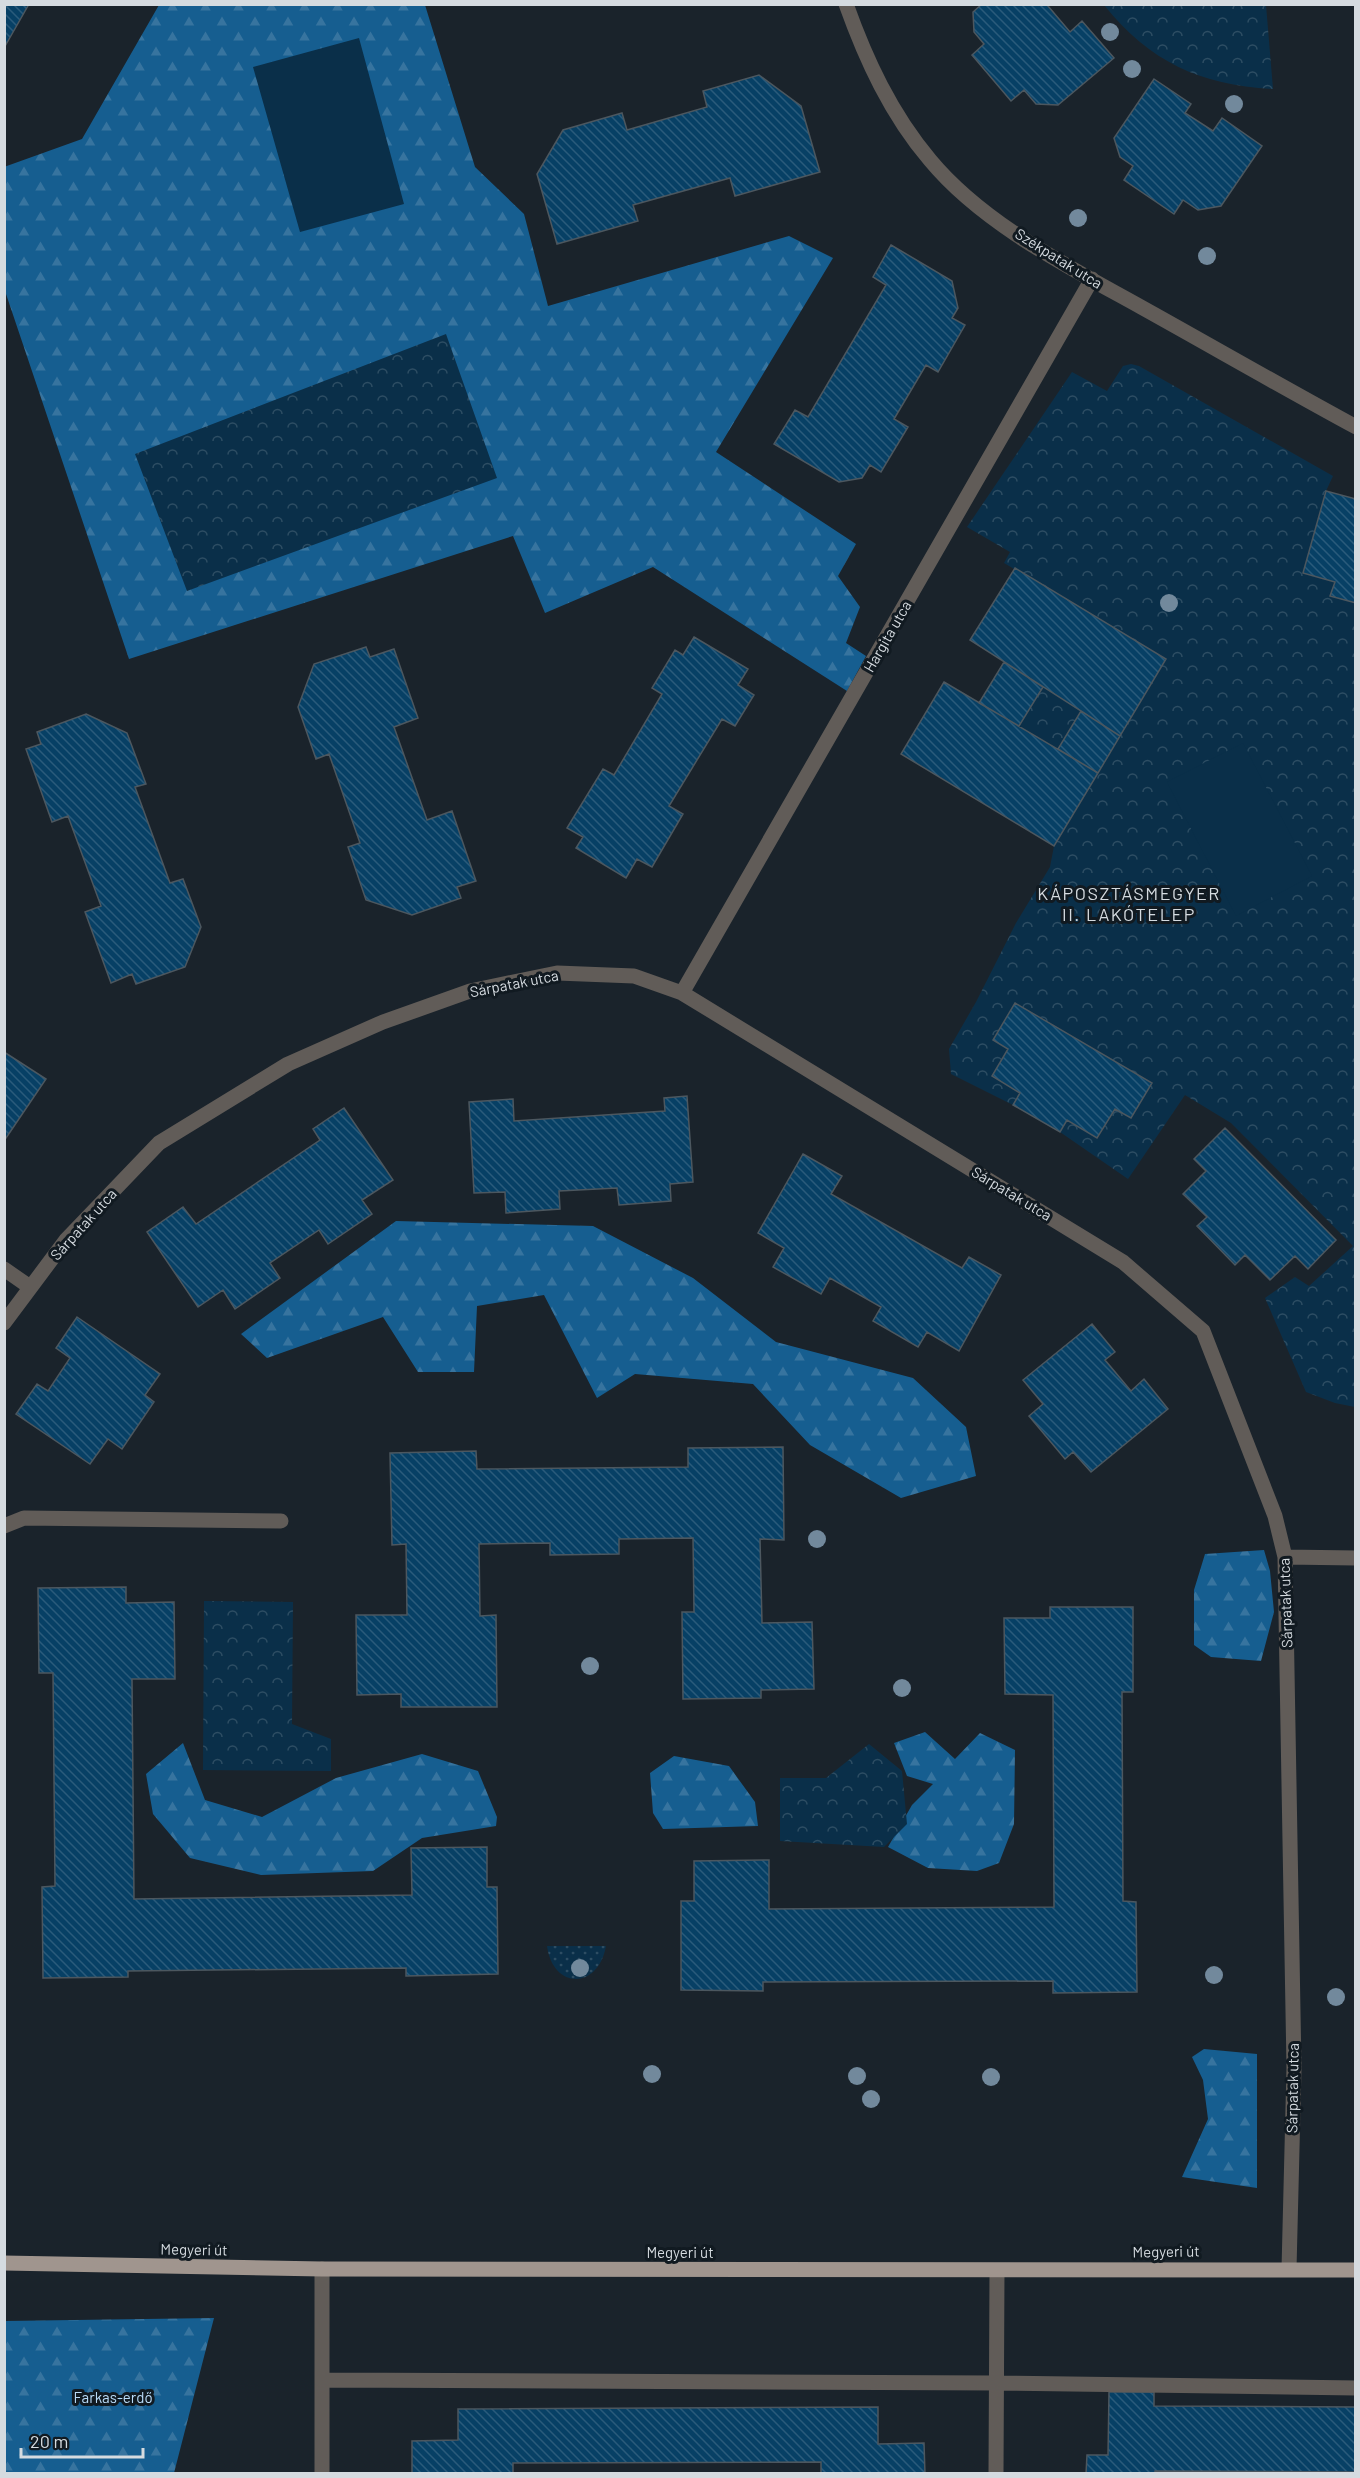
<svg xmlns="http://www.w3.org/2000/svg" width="1360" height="2478" font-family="Barlow,sans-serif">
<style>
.grass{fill:url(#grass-dots)}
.forest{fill:url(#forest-firs)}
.park{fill:url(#park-crowns)}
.garden{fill:#0a2f49}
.building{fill:url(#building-back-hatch);stroke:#4c575f;stroke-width:1.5}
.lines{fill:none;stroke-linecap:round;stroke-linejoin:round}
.minor{stroke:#615c58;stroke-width:15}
.major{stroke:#a0958e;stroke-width:15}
.tree{fill:#72899c}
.labels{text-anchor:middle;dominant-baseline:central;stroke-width:6;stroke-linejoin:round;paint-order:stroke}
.street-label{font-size:15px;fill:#d5dbe0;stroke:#111a21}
.park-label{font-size:15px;fill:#badcf9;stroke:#111a21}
.quarter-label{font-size:18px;letter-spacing:1.5px;fill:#d5dbe0;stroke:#111a21}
</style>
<defs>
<pattern id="grass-dots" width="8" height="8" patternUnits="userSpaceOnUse" patternTransform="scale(1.5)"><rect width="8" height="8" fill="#0a2f49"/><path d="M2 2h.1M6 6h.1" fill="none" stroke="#2d4d63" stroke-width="1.8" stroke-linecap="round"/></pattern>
<pattern id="forest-firs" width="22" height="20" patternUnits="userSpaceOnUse" patternTransform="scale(1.5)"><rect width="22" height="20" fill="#165e90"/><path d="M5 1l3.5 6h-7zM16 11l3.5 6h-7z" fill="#37749f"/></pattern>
<pattern id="park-crowns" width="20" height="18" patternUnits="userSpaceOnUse" patternTransform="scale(1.5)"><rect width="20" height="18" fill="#0a2f49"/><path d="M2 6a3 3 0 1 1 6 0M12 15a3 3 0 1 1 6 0" fill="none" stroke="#2d4d63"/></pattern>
<pattern id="building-back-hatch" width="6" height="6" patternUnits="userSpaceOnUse" patternTransform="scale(1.5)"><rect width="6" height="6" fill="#074065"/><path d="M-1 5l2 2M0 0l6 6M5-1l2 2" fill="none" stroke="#2a5b7b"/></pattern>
</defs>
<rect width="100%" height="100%" fill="#1a232b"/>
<!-- grass -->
<path class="grass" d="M547,1946H606C598,1990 553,1990 547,1946Z"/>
<!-- forest -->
<path class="forest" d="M159,5H425L475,167L524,214L548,306L789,236L833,258L716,452L856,544L838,576L860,607L846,643L866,656L847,691L653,567L545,613L513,536L129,659L5,291L4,167L82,139Z
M396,1221L593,1226L693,1278L776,1342L913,1378L966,1427L976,1476L901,1498L810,1445L753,1384L635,1374L597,1398L544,1295L477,1306L474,1372H418L383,1317L267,1358L241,1334Z
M1264,1550L1270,1571L1274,1612L1261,1661L1211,1657L1194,1645V1590L1205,1554Z
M925,1732L955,1759L980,1733L1015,1750L1014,1824L999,1863L977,1871L928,1868L888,1847L912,1805L933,1784L907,1776L894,1743Z
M183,1743L205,1800L262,1817L336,1778L422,1754L478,1771L497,1817L496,1826L422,1838L373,1871L261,1875L190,1858L153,1814L146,1774Z
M674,1756L729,1766L755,1802L758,1826L663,1829L653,1813L650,1773Z
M1204,2049L1257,2054V2188L1182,2177L1208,2119L1203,2080L1192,2057Z
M214,2318L174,2473H5V2321Z"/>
<!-- park -->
<path class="park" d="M1104,5H1266L1273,89C1200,85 1150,62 1104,5Z
M446,334L497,478L187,591L135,454Z
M1131,364L1139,366L1333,476L1326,491L1335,582L1331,596L1355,603V1407L1335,1403L1306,1392L1265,1298L1295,1277L1309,1286L1353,1246L1231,1123L1185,1095L1128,1179L1060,1132L1067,1120L1098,1138L1115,1109L1151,1083L1015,1003L993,1039L1008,1049L992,1076L1020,1093L1013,1105L951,1074L949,1049L976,1002L1016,923L1050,867L1054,846L1166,659L1004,563L1010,552L967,527L1072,372L1107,391L1123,366Z
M1043,687L1081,711L1058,749L1019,726Z
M204,1601L293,1602L292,1724L331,1739V1771L203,1770Z
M869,1744L902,1771L907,1824L884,1847L780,1841V1778H826Z"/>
<!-- garden -->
<path class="garden" d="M359,38L404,204L300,232L253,67Z
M1243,743L1312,876L1236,916L1167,782Z"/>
<!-- building -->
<path class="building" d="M4,4H29L4,48Z
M982,4H1050L1048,6L1070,32L1082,21L1114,58L1058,105L1036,104L1024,90L1011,101L972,55L984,44L974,32L973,12Z
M759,75L801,106L820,172L735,196L730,178L633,205L638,221L557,244L537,174L563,130L622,113L627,130L707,107L703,91Z
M1154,79L1191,104L1185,113L1213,131L1222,118L1262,146L1221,206L1198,210L1183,200L1174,214L1124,180L1133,166L1120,157L1114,138Z
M891,245L952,281L958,308L952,318L965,325L938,372L926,365L894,419L908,427L881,472L870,465L862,478L839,482L774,444L795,410L808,417L886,285L873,277Z
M1326,491L1356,499V603L1330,596L1335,582L1303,573Z
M1015,568L1166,659L1120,736L970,640Z
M694,637L748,669L738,685L754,695L735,726L722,719L669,806L683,814L652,867L637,859L626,878L576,848L583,837L567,828L603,769L614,775L662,694L652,688L675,650L683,655Z
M366,647L370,657L394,649L418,718L394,727L427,820L452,811L476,881L457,887L461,898L412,915L366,900L348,847L360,843L329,754L316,759L298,707L314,664Z
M1004,662L1043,687L1019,726L979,703Z
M944,682L1098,773L1054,846L901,754Z
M1081,711L1120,736L1098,773L1058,749Z
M86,714L127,733L146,784L135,787L170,883L183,879L201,927L185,967L136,984L132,974L111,983L85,912L101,906L68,816L52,822L26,749L41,744L37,732Z
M1015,1003L1152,1083L1131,1118L1115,1109L1097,1138L1067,1120L1060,1132L1013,1105L1020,1093L992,1076L1008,1049L993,1040Z
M4,1052L46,1079L6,1138L4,1136Z
M687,1096L693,1182L670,1184L671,1201L619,1205L617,1188L559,1191L560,1209L506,1213L505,1192L474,1193L469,1102L513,1099L514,1121L665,1111L664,1098Z
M344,1108L393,1180L362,1200L372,1214L328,1244L319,1230L270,1263L280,1278L235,1309L223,1290L198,1307L147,1232L183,1207L196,1224L320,1140L313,1129Z
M1225,1128L1336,1240L1308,1269L1295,1256L1270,1280L1245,1255L1235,1265L1197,1226L1207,1217L1183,1194L1206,1171L1194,1159Z
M803,1154L842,1176L831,1194L962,1268L969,1257L1001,1275L959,1351L927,1332L918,1347L873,1321L881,1307L830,1278L821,1294L773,1267L784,1248L758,1233Z
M77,1317L160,1374L145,1395L154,1402L122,1449L108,1439L90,1464L16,1414L37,1384L48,1391L70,1358L56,1348Z
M1092,1324L1115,1352L1105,1360L1131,1391L1144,1379L1168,1409L1091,1472L1073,1452L1065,1459L1029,1416L1043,1404L1023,1380Z
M783,1447L784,1540L760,1539L762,1623L812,1622L814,1689L761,1690V1698L683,1699L682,1612H694L693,1538L619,1539V1554L550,1555V1543L479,1544L480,1616L496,1615L497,1707H401V1694L357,1695L356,1615H407L406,1544L392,1545L390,1453L476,1451L477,1469L688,1467V1448Z
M126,1587V1603L174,1602L175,1679H132L134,1899L412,1895L411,1848L487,1847V1887H497L498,1974L406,1976V1968L128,1971V1977L43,1978L42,1887L55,1886L53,1673H39L38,1588Z
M1050,1607H1133V1692H1122L1123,1901L1136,1902L1137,1992L1053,1993V1981L763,1982V1991L681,1990V1901H694V1861L769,1860V1909L1054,1907L1053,1695L1005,1694L1004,1618H1050Z
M1109,2392H1154V2406L1356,2407V2472L1155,2471V2474H1086L1087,2455H1108Z
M878,2407V2444L924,2443L925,2474H821V2462L513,2463V2474H412V2441L458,2440V2409Z"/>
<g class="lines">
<!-- minor -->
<path class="minor" d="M846,4C866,60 891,114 930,160C983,224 1069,267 1141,307C1213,347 1284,388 1356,427
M682,993L1092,279
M4,1269L30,1287
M4,1323L66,1240L159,1143L288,1064L383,1022L470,991L557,973L634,976L682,993L1123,1262L1203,1331L1275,1516L1285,1557L1294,2068L1289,2269
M4,1526L24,1518L281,1521
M1285,1557L1356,1558
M323,2380L996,2383L1356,2388
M322,2474V2269
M996,2474L997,2271"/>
<!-- major -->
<path class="major" d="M4,2263L322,2269L1356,2270"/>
</g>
<!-- trees -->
<g class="tree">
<circle cx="1110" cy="32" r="9"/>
<circle cx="1132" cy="69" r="9"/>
<circle cx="1234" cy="104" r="9"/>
<circle cx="1078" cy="218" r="9"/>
<circle cx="1207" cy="256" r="9"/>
<circle cx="1169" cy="603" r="9"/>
<circle cx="817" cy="1539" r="9"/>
<circle cx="590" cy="1666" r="9"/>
<circle cx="902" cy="1688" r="9"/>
<circle cx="580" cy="1968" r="9"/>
<circle cx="1214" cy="1975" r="9"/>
<circle cx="1336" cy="1997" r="9"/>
<circle cx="652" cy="2074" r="9"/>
<circle cx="857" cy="2076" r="9"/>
<circle cx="991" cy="2077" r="9"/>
<circle cx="871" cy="2099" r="9"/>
</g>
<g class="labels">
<!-- street labels -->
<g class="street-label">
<text transform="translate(1059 258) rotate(32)">Székpatak utca</text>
<text transform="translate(887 636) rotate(-60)">Hargita utca</text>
<text transform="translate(514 983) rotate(-11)">Sárpatak utca</text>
<text transform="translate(1012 1193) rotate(31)">Sárpatak utca</text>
<text transform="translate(83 1224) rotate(-48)">Sárpatak utca</text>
<text transform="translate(1285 1603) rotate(-92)">Sárpatak utca</text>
<text transform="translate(1292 2088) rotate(-89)">Sárpatak utca</text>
<text transform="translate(194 2249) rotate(1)">Megyeri út</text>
<text transform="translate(1166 2251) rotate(-1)">Megyeri út</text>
<text x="680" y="2252">Megyeri út</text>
</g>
<!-- park labels -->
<g class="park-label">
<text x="113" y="2397">Farkas-erdő</text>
</g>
<!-- quarter labels -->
<g class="quarter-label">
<text x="1129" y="893">KÁPOSZTÁSMEGYER<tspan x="1129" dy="21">II. LAKÓTELEP</tspan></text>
</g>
</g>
<!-- border -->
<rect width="1360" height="2478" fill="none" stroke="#d5dbe0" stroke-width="12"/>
<!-- scale -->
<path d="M21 2448v9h122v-9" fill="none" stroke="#d5dbe0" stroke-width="3"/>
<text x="30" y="2448" font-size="18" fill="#d5dbe0" stroke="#111a21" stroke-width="4.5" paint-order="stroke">20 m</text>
</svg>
